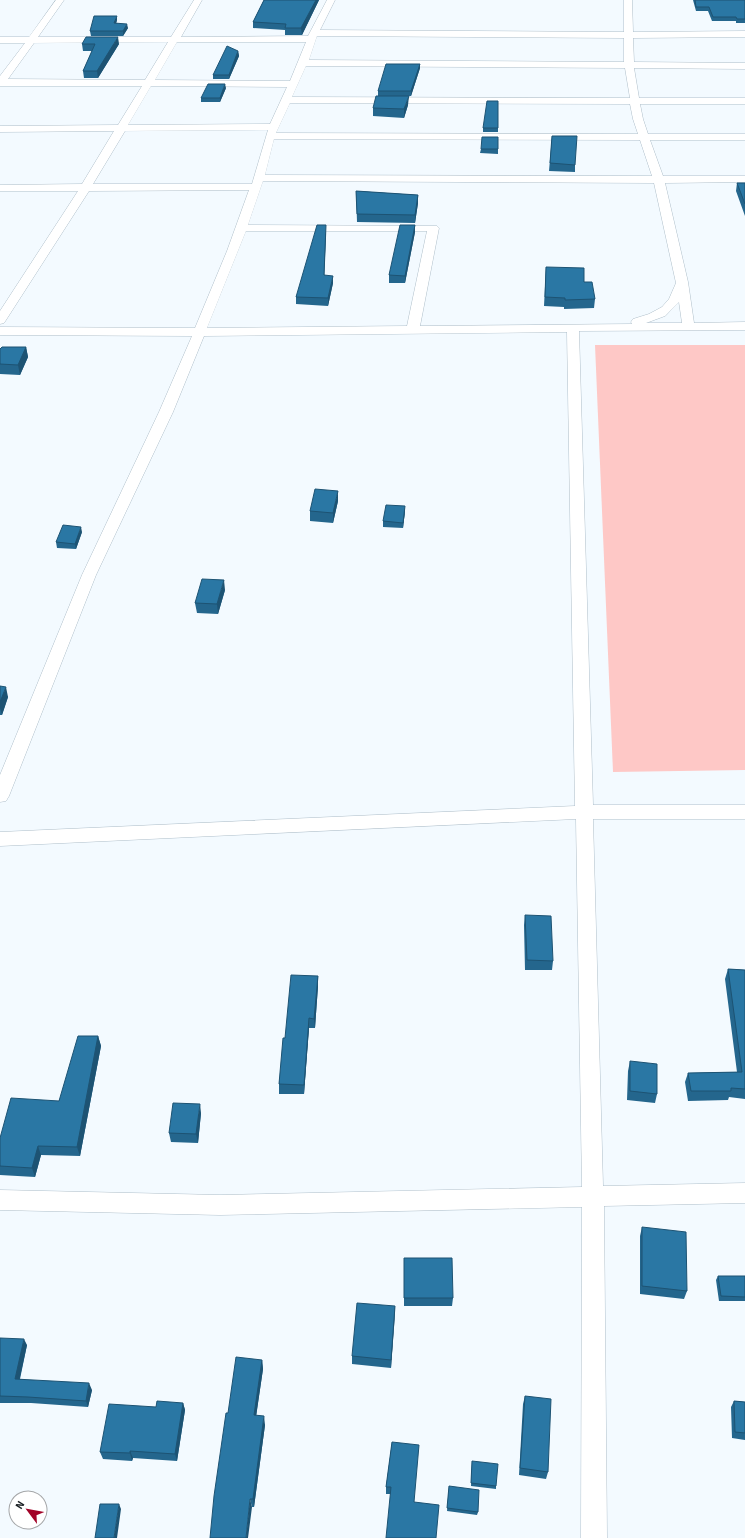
<svg xmlns="http://www.w3.org/2000/svg" width="745" height="1538" font-family="'Source Sans 3',sans-serif">
<style>
.green{fill:#fec8c6}
.lines{fill:none;stroke-linecap:round;stroke-linejoin:round}
.street-casing{stroke:#afbfca;stroke-width:1}
.street{fill:#fff;fill-rule:evenodd}
.wall{fill:#24668d}
.shaded-wall{fill:#1d5373}
.building{fill:#2a77a4;stroke:#1d5373}
</style>
<rect width="100%" height="100%" fill="#f3faff"/>
<!-- green -->
<path class="green" d="M595,345H745V770L613,772Z"/>
<g class="lines">
<defs>
<path id="street" d="M56,0H64L38,37H171L194,0H202L181,37L308,36L327,0H335L320,30L624,32V0H632L633,32L745,31V37L633,38L634,62L745,63V69L634,68L639,98H745V104H640L643,119L648,134H745V140H650L663,176H745V182L665,183L688,282L694,323L745,322V330L579,331L593,805H745V819H593L603,1186L745,1183V1203L604,1206L607,1538H581L582,1207L220,1215L0,1210V1190L220,1195L582,1187L576,819L0,846V832L575,806L567,332L204,336L173,412L96,575L9,796L6,801L0,802V775L82,575L159,412L192,336L0,335V327L195,328L227,251L249,190L89,191L6,320L4,323L0,324V311L78,191H0V185L82,184L114,131L0,132V126L118,125L142,86H0V76L25,43H0V37H29ZM317,36L624,38V62L309,60ZM168,42L145,80L8,79L34,43ZM177,42H306L290,81L155,80ZM306,66L625,68L630,98L292,97ZM151,86L287,87L270,124L128,125ZM290,103L630,104L633,119L638,134L276,133ZM268,130L252,184H93L125,131ZM274,139L640,140L652,176L265,175ZM263,181L654,183L676,283L669,299L662,307L649,314L633,319L631,322L632,324L420,326L439,228L437,226L248,225ZM246,231H427L407,326L207,328ZM679,302L682,323H646L665,316Z"/>
</defs>
<!-- street casing -->
<use href="#street" class="street-casing"/>
<!-- street -->
<use href="#street" class="street"/>
</g>
<!-- wall -->
<path class="wall" d="M264,0H319L302,35H285V30L253,28V22Z
M693,0H745V23H736V21H712L708,11H696Z
M117,20L116,23L128,28L123,36H91L90,31Z
M82,44H119L98,78H84L83,71L92,51H83Z
M238,51L239,56L229,79H213V75Z
M420,64V68L411,96H378V91Z
M226,88L220,102H201V98Z
M498,101V132H483V128Z
M408,105L404,118L373,116V108Z
M552,136L575,165V172L549,171Z
M498,137V154L480,153L481,149Z
M737,183H745V216L736,191Z
M356,191L418,195V203L415,223L357,222Z
M415,225V232L405,283H389V275Z
M326,232L324,275L333,283L328,306L296,304V297Z
M546,267L584,282L595,299L594,308L564,309V307L544,306Z
M26,347L28,357L20,375L0,374V349Z
M338,501L333,523L310,521V511Z
M405,511L403,528L383,527V521Z
M82,532L76,549L57,548L56,542Z
M225,590L218,614L197,613L195,603Z
M0,686L8,697L2,715H0Z
M525,915L553,961L552,970H525L524,925Z
M728,969L745,970V1099L729,1097L728,1100L688,1101L685,1082L688,1073L737,1072L725,979Z
M318,976V986L315,1028H309L304,1094H279V1084L285,1038Z
M98,1036L101,1046L80,1156L41,1155L35,1177L0,1175V1138L59,1101Z
M630,1061L657,1094L655,1103L627,1100L628,1071Z
M201,1113L198,1143L171,1142L169,1133Z
M642,1227L687,1291L684,1299L640,1294V1236Z
M404,1258L453,1298L452,1306H404Z
M718,1276L745,1279V1301H719L716,1280Z
M395,1306L391,1368L352,1364V1356Z
M0,1338L27,1345L20,1379L92,1390L88,1407L31,1403H0Z
M262,1360L263,1369L256,1416L265,1425L254,1507H252L228,1413Z
M525,1396L548,1472L546,1479L519,1475L523,1404Z
M734,1401L745,1402V1440L732,1438L731,1407Z
M183,1403L185,1410L177,1461L133,1458L132,1461L103,1459L100,1452L156,1407Z
M392,1442L414,1502L436,1538L390,1494H386V1487Z
M472,1461L496,1486V1489L471,1486Z
M449,1486L478,1512L477,1515L447,1511Z"/>
<!-- shaded-wall -->
<path class="shaded-wall" d="M316,0H319L302,35L301,28Z
M117,16V20L115,27L114,23Z
M127,24L128,28L123,36V31Z
M118,37L119,44L98,78L97,71Z
M238,51L239,56L229,79V75Z
M420,64V68L411,96V91Z
M225,84L226,88L220,102V98Z
M409,96L408,105L404,118V109Z
M418,195V203L415,223V215Z
M326,225V232L324,283V275Z
M415,225V232L405,283V276Z
M333,276V283L328,306V298Z
M26,347L28,357L20,375L18,365Z
M338,491V501L333,523V513Z
M405,506V511L403,528V523Z
M81,527L82,532L76,549L75,544Z
M224,580L225,590L218,614L217,604Z
M6,687L8,697L2,715L0,708V702Z
M318,976V986L315,1028L314,1019Z
M309,1018V1028L304,1094V1085Z
M98,1036L101,1046L80,1156L77,1147Z
M200,1104L201,1113L198,1143L196,1134Z
M38,1146L41,1155L35,1177L32,1168Z
M395,1306V1314L391,1368V1360Z
M24,1339L27,1345L18,1386L15,1379Z
M262,1360L263,1369L255,1424L254,1415Z
M89,1383L92,1390L88,1407L86,1401Z
M183,1403L185,1410L177,1461L175,1454Z
M264,1416L265,1425L254,1507L253,1499Z
M130,1451L133,1458L132,1461L130,1453Z
M250,1499L252,1507L248,1538H246Z
M119,1504L121,1509L117,1538H114Z"/>
<!-- building -->
<path class="building" d="M264,0H316L301,28H285L286,24L253,22Z
M695,0H745V19H737L736,17H713L709,7H696Z
M94,16H117L114,23L127,24L123,31H90Z
M86,37H118L97,71H83L95,44H82Z
M227,46L238,51L229,75H213Z
M386,64H420L411,91H378Z
M208,84H225L220,98H201Z
M376,96H409L404,109L373,108Z
M487,101H498V128H483Z
M552,136H577L575,165L550,163Z
M482,137H498V149H481Z
M737,183H745V204Z
M356,191L418,195L415,215L357,214Z
M317,225H326L324,275L333,276L328,298L296,297Z
M400,225H415L405,276L389,275Z
M546,267L584,268V282H592L595,299L565,300V298L545,297Z
M2,347H26L18,365L0,364V349Z
M315,489L338,491L333,513L310,511Z
M386,505L405,506L403,523L383,521Z
M63,525L81,527L75,544L56,542Z
M202,579L224,580L217,604L195,603Z
M0,686L6,687L0,702Z
M525,915L551,916L553,961L527,960Z
M728,969L745,970V1089L731,1088V1091H691L688,1073L742,1072Z
M291,975L318,976L314,1019L309,1018L304,1085L279,1084L283,1038H285Z
M78,1036H98L77,1147L38,1146L32,1168L0,1166V1138L11,1098L59,1101Z
M630,1061L657,1064V1094L630,1091Z
M173,1103L200,1104L196,1134L169,1133Z
M642,1227L686,1232L687,1291L642,1286Z
M404,1258H452L453,1298H404Z
M718,1276H745V1297L721,1296Z
M357,1303L395,1306L391,1360L352,1356Z
M0,1338L24,1339L15,1379L89,1383L86,1401L28,1397L0,1396Z
M236,1357L262,1360L254,1415L264,1416L253,1499H250L246,1538H210L214,1496L226,1413H228Z
M525,1396L551,1399L548,1472L520,1468Z
M157,1401L183,1403L175,1454L130,1451V1453L100,1452L109,1404L156,1407Z
M734,1401L745,1402V1433L735,1432Z
M392,1442L419,1445L414,1502L439,1505L436,1538H386L391,1487H386Z
M472,1461L498,1464L496,1486L471,1483Z
M449,1486L479,1490L478,1512L447,1508Z
M100,1504H119L114,1538H95Z"/>
<!-- north arrow -->
<g transform="translate(28 1510) rotate(302)"><circle r="19" fill="#ffffff" stroke="#a4a6a8"/>
<path d="M0-3L7 15L0 10L-7 15Z" fill="#a20328"/>
<text y="-6" font-size="11" font-weight="bold" text-anchor="middle" fill="#1b2125">N</text>
</g>
</svg>
